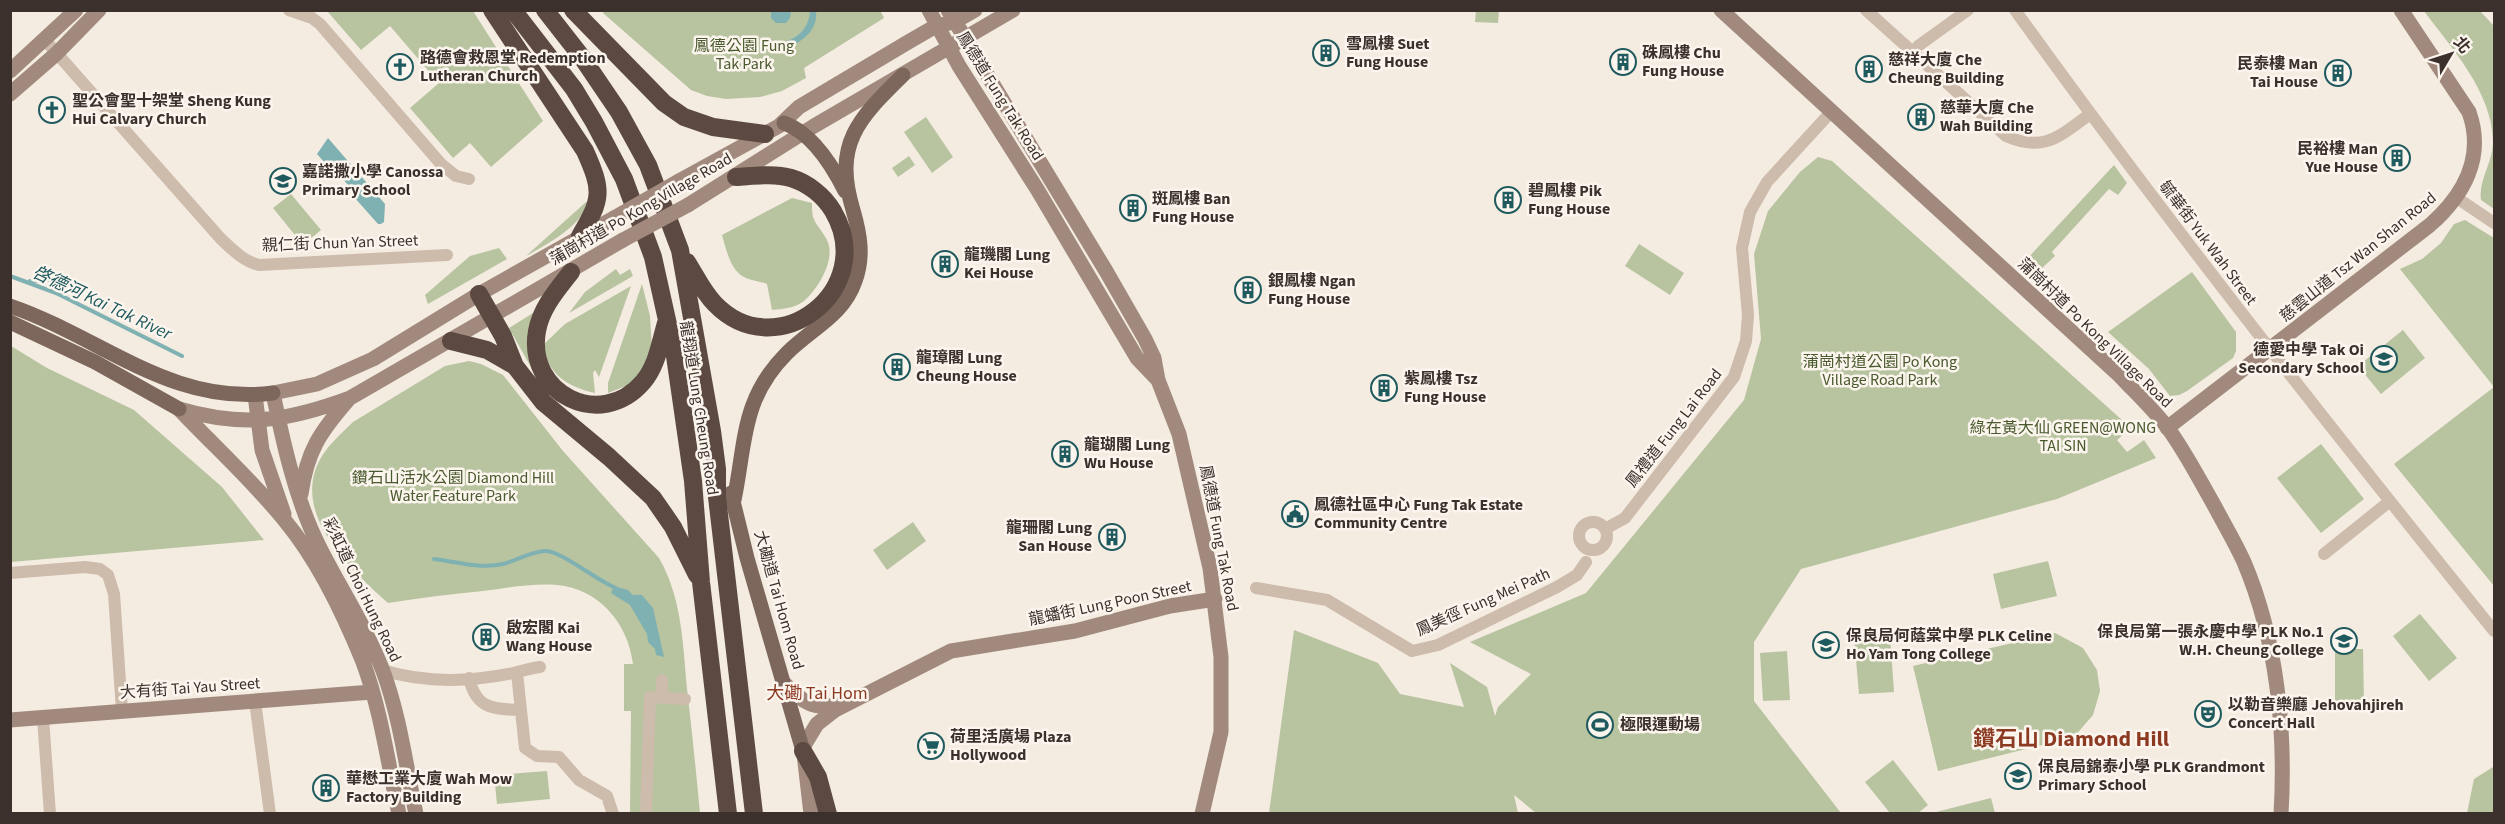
<svg xmlns="http://www.w3.org/2000/svg" width="2505" height="824" font-family="'Source Sans 3','Noto Sans TC',sans-serif">
<style>
.green{fill:#b8c4a0}
.water{fill:#7fb0b2}
.lines{fill:none;stroke-linecap:round;stroke-linejoin:round}
.stream{stroke:#7fb0b2;stroke-width:4}
.street{stroke:#cdbbac;stroke-width:12}
.secondary{stroke:#a18a7d;stroke-width:15}
.primary{stroke:#7d675c;stroke-width:15}
.highway{stroke:#5c4a42;stroke-width:18}
.secondary-bridge{stroke:#a18a7d;stroke-width:15}
.labels{text-anchor:middle;dominant-baseline:central;stroke-width:5;stroke-linejoin:round;paint-order:stroke}
.poi-label{font-size:16px;font-weight:bold;fill:#3b302b;stroke:#fbf5ee;text-anchor:start}
.park-label{font-size:16px;fill:#4a5a2e;stroke:#fbf5ee}
.street-label{font-size:16px;fill:#3b302b;stroke:#fbf5ee}
.water-label{font-size:18px;font-style:italic;fill:#1f5a5e;stroke:#fbf5ee}
.neighbourhood-label{font-size:18px;fill:#8c3b22;stroke:#fbf5ee}
.district-label{font-size:22px;font-weight:bold;fill:#8c3b22;stroke:#fbf5ee}
</style>
<rect width="100%" height="100%" fill="#f4ebe1"/>
<!-- green -->
<path class="green" d="M605,10H880L884,18L804,68L806,78L782,91L760,97L726,99L707,96L691,90L603,13Z
M1476,10L1499,11L1498,23L1475,22Z
M327,11H473L543,121L491,167L470,143L453,158L410,108L439,83L390,26L361,50Z
M2424,11H2480L2494,26V209L2481,200C2478,181 2493,162 2493,142C2492,91 2452,49 2424,11Z
M926,117L953,157L932,173L904,132Z
M909,156L915,165L898,177L892,168Z
M1818,157L1832,161L2131,428L2117,440L2127,452L2144,440L2156,458L2057,499L1801,569L1754,642V701L1841,813H1536L1514,795L1518,813H1269L1294,630L1378,663L1400,694L1464,707L1450,663L1487,687L1495,716L1498,707L1531,674L1470,642L1586,593L1744,400L1761,339L1754,254L1768,211L1800,172Z
M2114,165L2127,183L2118,195L2109,189L2052,252L2055,256L2040,270L2027,259Z
M291,194L321,230L303,245L273,208Z
M792,198L812,203C812,207 812,213 813,217C817,228 827,235 829,246C833,264 817,290 804,301C795,308 783,309 772,310L767,284C760,281 751,281 744,277C730,270 726,248 722,235Z
M586,202L590,203C576,229 551,242 526,256Z
M2465,220L2494,238V586L2394,464L2494,387L2400,269L2422,259L2441,243L2454,224Z
M1639,244L1684,273L1670,295L1625,266Z
M499,248L507,259L428,304L425,295L470,256Z
M616,269L620,275L630,269L633,276L569,313L585,292Z
M2192,272L2236,332V351L2233,358L2187,391L2179,395L2170,396L2149,369L2108,332Z
M642,284L650,316L652,349L636,382L608,393V383Z
M631,286L599,377L595,370L593,373L595,393C568,387 546,374 544,344L565,324Z
M533,313L530,352L532,369L509,328Z
M2403,330L2425,358L2381,394L2358,366Z
M11,346L47,368L134,410L222,487L264,540L11,562Z
M469,361L481,364L503,375L563,451L659,558C682,598 683,644 687,689C692,730 696,772 700,813H630L631,711H624V664H633C628,623 599,589 557,585C532,583 507,588 483,591C451,594 419,598 388,603C350,569 288,512 322,456C330,443 343,432 353,422L445,366Z
M2321,444L2364,499L2321,533L2277,478Z
M913,522L926,541L887,570L873,550Z
M2048,561L2057,596L2001,609L1993,574Z
M2420,614L2457,658L2429,681L2393,636Z
M2055,633L2083,648L2097,670L2100,691L2093,715L2074,737L1938,771L1913,666Z
M1890,635L1894,692L1859,694L1854,637Z
M2335,649H2363L2364,706H2335Z
M1787,651L1790,700L1763,701L1760,653Z
M1893,760L1928,805L1918,813H1890L1865,782Z
M2493,767L2494,813H2467L2474,779Z
M547,771L550,799L497,804L494,775Z
M1991,798L1995,813H1936V812Z"/>
<!-- water -->
<path class="water" d="M771,10L791,11L790,18L786,23H776L771,18Z
M810,11H816C818,29 804,41 788,47L787,41C801,36 809,26 810,11Z
M328,138L385,204L384,222L381,224H378L354,197V192L342,178H338L317,154Z
M614,586L628,590L633,595H642L653,608L664,657L656,655L655,649L648,642L647,634L630,605L611,593Z"/>
<g class="lines">
<!-- stream -->
<path class="stream" d="M10,276L56,293L182,356
M30,281L62,279
M434,559C457,562 481,569 503,564C516,561 533,550 547,551C564,553 596,580 616,588"/>
<!-- street -->
<path class="street" d="M289,10L312,18L320,24L441,164L456,176L469,179
M1866,10L2006,136C2045,153 2059,136 2089,115
M2015,10C2168,223 2330,427 2494,631
M45,40L221,239C233,250 243,261 259,265L447,255
M1918,46L1968,10
M2457,198L2494,223
M1579 536a14 14 0 1 1 28 0a14 14 0 1 1-28 0Z
M1605,529L1625,518L1734,377L1746,341L1748,315L1742,248L1750,212L1767,182L1831,112
M2324,554L2390,501
M10,573L85,567L100,569L108,575L114,594L122,711
M1256,588L1327,600L1412,651L1438,645L1557,587L1577,575L1586,562
M382,670C424,683 470,682 513,673C522,671 531,668 540,667
M517,673L525,748L537,756L559,757L579,780L607,796L613,814
M469,678C476,708 491,709 520,710
M662,697V680
M255,701L270,814
M43,718L50,814
M646,814L650,697L685,699"/>
<!-- secondary -->
<path class="secondary" d="M929,10L959,66L1037,189L1137,358L1158,380
M948,10L1106,271L1145,339L1154,358L1158,380L1179,434L1210,568L1221,657V732L1202,814
M1721,10L2120,376C2136,393 2153,409 2167,427C2185,451 2199,479 2214,505C2224,524 2235,542 2244,562C2277,640 2286,730 2281,814
M10,71L76,10
M10,94L56,54L99,10
M679,181L779,126L799,107L910,41L936,26L954,22L975,10
M688,205L814,126L1013,10
M255,395L262,450L284,514
M179,409C244,428 288,421 350,398L623,240
M179,409C215,447 254,482 286,522C319,562 344,615 363,662C381,710 388,764 399,814
M2167,428L2430,225C2464,195 2485,157 2469,112L2401,10
M301,494C307,451 320,432 348,400
M785,684C805,704 813,710 842,704
M10,720L372,692
M803,747L817,724L835,710L951,651L1075,631L1170,606L1215,599
M804,754L811,814
M416,814C406,766 400,717 383,671C366,627 340,588 319,546C296,501 283,442 273,393L317,384L373,359L479,294L614,218"/>
<!-- primary -->
<path class="primary" d="M784,123C812,133 832,165 845,191
M10,306C101,337 171,406 273,393
M10,322L95,362L179,409
M731,493L747,558L803,751
M734,500C746,442 741,399 787,353C812,328 843,316 855,281C864,257 860,234 853,210C833,144 858,119 903,75"/>
<!-- highway -->
<path class="highway" d="M492,10L585,151C603,191 602,199 580,236
M513,10L574,89L594,122L624,179L653,257L675,356L693,481L701,582L728,814
M545,10L581,56L619,112L648,165L680,250L712,431L717,469V497L754,814
M573,10L664,103L684,117L713,127L765,134
M687,262C696,276 703,292 715,304C777,368 879,289 833,211C824,196 808,183 791,178C773,173 754,176 736,177
M571,272C557,290 541,308 537,331C526,394 601,431 643,382C657,366 660,343 666,323
M479,294L503,336L515,366L543,402L609,457L653,498L673,527L697,575
M451,341L487,350L515,366
M803,751L818,777L828,814"/>
<!-- secondary-bridge -->
<path class="secondary-bridge" d="M614,218L679,181
M623,240L688,205"/>
</g>
<!-- icons -->
<defs>
<symbol id="building-ring" viewBox="-11 -11 22 22"><circle r="9.5" fill="#fbf5ee" stroke="#1f5a5e" stroke-width="1.5"/><path d="M-4-6H4V6H1V3H-1V6H-4ZM-2.5-4.3h1.7v1.8h-1.7ZM.8-4.3h1.7v1.8H.8ZM-2.5-1h1.7V.8h-1.7ZM.8-1h1.7V.8H.8Z" fill="#1f5a5e"/></symbol>
<symbol id="church-ring" viewBox="-11 -11 22 22"><circle r="9.5" fill="#fbf5ee" stroke="#1f5a5e" stroke-width="1.5"/><path d="M-1.2-6h2.4v3.5h3.3v2.4h-3.3V6h-2.4V-.1h-3.3v-2.4h3.3Z" fill="#1f5a5e"/></symbol>
<symbol id="school-ring" viewBox="-11 -11 22 22"><circle r="9.5" fill="#fbf5ee" stroke="#1f5a5e" stroke-width="1.5"/><path d="M0-5L7-2L0 1L-7-2ZM-4 1L0 2.5L4 1V4Q0 6-4 4Z" fill="#1f5a5e"/></symbol>
<symbol id="civic-ring" viewBox="-11 -11 22 22"><circle r="9.5" fill="#fbf5ee" stroke="#1f5a5e" stroke-width="1.5"/><path d="M-.6-6.5H3V-4.5H.6V-3L4-1V1h2V6H-6V1h2V-1L-.6-3ZM-1.2 2.5V6h2.4V2.5Z" fill="#1f5a5e"/></symbol>
<symbol id="theatre-ring" viewBox="-11 -11 22 22"><circle r="9.5" fill="#fbf5ee" stroke="#1f5a5e" stroke-width="1.5"/><path d="M-5-5.5Q0-4 5-5.5V0Q5 5 0 6Q-5 5-5 0ZM-3.3-2.5H-1v1.5H-3.3ZM1-2.5H3.3v1.5H1ZM-2.8 1Q0 5.5 2.8 1Z" fill="#1f5a5e"/></symbol>
<symbol id="stadium-ring" viewBox="-11 -11 22 22"><circle r="9.5" fill="#fbf5ee" stroke="#1f5a5e" stroke-width="1.5"/><path d="M0-5a6.5 5 0 1 0 0 10a6.5 5 0 1 0 0-10ZM-3.5-1.8h7v3.6h-7Z" fill="#1f5a5e"/></symbol>
<symbol id="supermarket-ring" viewBox="-11 -11 22 22"><circle r="9.5" fill="#fbf5ee" stroke="#1f5a5e" stroke-width="1.5"/><path d="M-6-5.5h2.5l.6 2H6L4.5 2H-2.5L-4.4-4H-6ZM-1.5 3.2a1.3 1.3 0 1 0 .1 0ZM3 3.2a1.3 1.3 0 1 0 .1 0Z" fill="#1f5a5e"/></symbol>
</defs>
<g fill-rule="evenodd">
<use href="#building-ring" x="1311" y="38" width="30" height="30"/>
<use href="#building-ring" x="1608" y="47" width="30" height="30"/>
<use href="#church-ring" x="385" y="52" width="30" height="30"/>
<use href="#building-ring" x="1854" y="54" width="30" height="30"/>
<use href="#building-ring" x="2323" y="58" width="30" height="30"/>
<use href="#church-ring" x="37" y="95" width="30" height="30"/>
<use href="#building-ring" x="1906" y="102" width="30" height="30"/>
<use href="#building-ring" x="2382" y="143" width="30" height="30"/>
<use href="#school-ring" x="268" y="166" width="30" height="30"/>
<use href="#building-ring" x="1493" y="185" width="30" height="30"/>
<use href="#building-ring" x="1118" y="193" width="30" height="30"/>
<use href="#building-ring" x="930" y="249" width="30" height="30"/>
<use href="#building-ring" x="1233" y="275" width="30" height="30"/>
<use href="#school-ring" x="2369" y="344" width="30" height="30"/>
<use href="#building-ring" x="882" y="352" width="30" height="30"/>
<use href="#building-ring" x="1369" y="373" width="30" height="30"/>
<use href="#building-ring" x="1050" y="439" width="30" height="30"/>
<use href="#civic-ring" x="1280" y="499" width="30" height="30"/>
<use href="#building-ring" x="1097" y="522" width="30" height="30"/>
<use href="#building-ring" x="471" y="622" width="30" height="30"/>
<use href="#school-ring" x="2329" y="626" width="30" height="30"/>
<use href="#school-ring" x="1811" y="630" width="30" height="30"/>
<use href="#theatre-ring" x="2193" y="699" width="30" height="30"/>
<use href="#stadium-ring" x="1585" y="710" width="30" height="30"/>
<use href="#supermarket-ring" x="916" y="731" width="30" height="30"/>
<use href="#school-ring" x="2003" y="761" width="30" height="30"/>
<use href="#building-ring" x="311" y="773" width="30" height="30"/>
</g>
<g class="labels">
<!-- poi labels -->
<g class="poi-label">
<text x="1346" y="44">雪鳳樓 Suet<tspan x="1346" dy="18">Fung House</tspan></text>
<text x="1642" y="53">硃鳳樓 Chu<tspan x="1642" dy="18">Fung House</tspan></text>
<text x="420" y="58">路德會救恩堂 Redemption<tspan x="420" dy="18">Lutheran Church</tspan></text>
<text x="1888" y="60">慈祥大廈 Che<tspan x="1888" dy="18">Cheung Building</tspan></text>
<text x="2318" y="64" text-anchor="end">民泰樓 Man<tspan x="2318" dy="18">Tai House</tspan></text>
<text x="72" y="101">聖公會聖十架堂 Sheng Kung<tspan x="72" dy="18">Hui Calvary Church</tspan></text>
<text x="1940" y="108">慈華大廈 Che<tspan x="1940" dy="18">Wah Building</tspan></text>
<text x="2378" y="149" text-anchor="end">民裕樓 Man<tspan x="2378" dy="18">Yue House</tspan></text>
<text x="302" y="172">嘉諾撒小學 Canossa<tspan x="302" dy="18">Primary School</tspan></text>
<text x="1528" y="191">碧鳳樓 Pik<tspan x="1528" dy="18">Fung House</tspan></text>
<text x="1152" y="199">斑鳳樓 Ban<tspan x="1152" dy="18">Fung House</tspan></text>
<text x="964" y="255">龍璣閣 Lung<tspan x="964" dy="18">Kei House</tspan></text>
<text x="1268" y="281">銀鳳樓 Ngan<tspan x="1268" dy="18">Fung House</tspan></text>
<text x="2364" y="350" text-anchor="end">德愛中學 Tak Oi<tspan x="2364" dy="18">Secondary School</tspan></text>
<text x="916" y="358">龍璋閣 Lung<tspan x="916" dy="18">Cheung House</tspan></text>
<text x="1404" y="379">紫鳳樓 Tsz<tspan x="1404" dy="18">Fung House</tspan></text>
<text x="1084" y="445">龍瑚閣 Lung<tspan x="1084" dy="18">Wu House</tspan></text>
<text x="1314" y="505">鳳德社區中心 Fung Tak Estate<tspan x="1314" dy="18">Community Centre</tspan></text>
<text x="1092" y="528" text-anchor="end">龍珊閣 Lung<tspan x="1092" dy="18">San House</tspan></text>
<text x="506" y="628">啟宏閣 Kai<tspan x="506" dy="18">Wang House</tspan></text>
<text x="2324" y="632" text-anchor="end">保良局第一張永慶中學 PLK No.1<tspan x="2324" dy="18">W.H. Cheung College</tspan></text>
<text x="1846" y="636">保良局何蔭棠中學 PLK Celine<tspan x="1846" dy="18">Ho Yam Tong College</tspan></text>
<text x="2228" y="705">以勒音樂廳 Jehovahjireh<tspan x="2228" dy="18">Concert Hall</tspan></text>
<text x="1620" y="725">極限運動場</text>
<text x="950" y="737">荷里活廣場 Plaza<tspan x="950" dy="18">Hollywood</tspan></text>
<text x="2038" y="767">保良局錦泰小學 PLK Grandmont<tspan x="2038" dy="18">Primary School</tspan></text>
<text x="346" y="779">華懋工業大廈 Wah Mow<tspan x="346" dy="18">Factory Building</tspan></text>
</g>
<!-- park labels -->
<g class="park-label">
<text x="744" y="46">鳳德公園 Fung<tspan x="744" dy="18">Tak Park</tspan></text>
<text x="1880" y="362">蒲崗村道公園 Po Kong<tspan x="1880" dy="18">Village Road Park</tspan></text>
<text x="2063" y="428">綠在⿈⼤仙 GREEN@WONG<tspan x="2063" dy="18">TAI SIN</tspan></text>
<text x="453" y="478">鑽石山活水公園 Diamond Hill<tspan x="453" dy="18">Water Feature Park</tspan></text>
</g>
<!-- street labels -->
<g class="street-label">
<text transform="translate(1000 96) rotate(58)">鳳德道 Fung Tak Road</text>
<text transform="translate(641 209) rotate(-30)">蒲崗村道 Po Kong Village Road</text>
<text transform="translate(340 243) rotate(-2)">親仁街 Chun Yan Street</text>
<text transform="translate(2208 243) rotate(53)">毓華街 Yuk Wah Street</text>
<text transform="translate(2358 257) rotate(-39)">慈雲山道 Tsz Wan Shan Road</text>
<text transform="translate(2095 333) rotate(44)">蒲崗村道 Po Kong Village Road</text>
<text transform="translate(699 408) rotate(81)">龍翔道 Lung Cheung Road</text>
<text transform="translate(1674 428) rotate(-52)">鳳禮道 Fung Lai Road</text>
<text transform="translate(1219 538) rotate(79)">鳳德道 Fung Tak Road</text>
<text transform="translate(362 590) rotate(64)">彩虹道 Choi Hung Road</text>
<text transform="translate(779 600) rotate(74)">大磡道 Tai Hom Road</text>
<text transform="translate(1483 602) rotate(-24)">鳳美徑 Fung Mei Path</text>
<text transform="translate(1110 603) rotate(-12)">龍蟠街 Lung Poon Street</text>
<text transform="translate(190 688) rotate(-4)">大有街 Tai Yau Street</text>
</g>
<!-- water labels -->
<g class="water-label">
<text transform="translate(102 303) rotate(25)">啓德河 Kai Tak River</text>
</g>
<!-- neighbourhood labels -->
<g class="neighbourhood-label">
<text x="817" y="693">大磡 Tai Hom</text>
</g>
<!-- district labels -->
<g class="district-label">
<text x="2071" y="739">鑽石山 Diamond Hill</text>
</g>
</g>
<!-- border -->
<rect width="2505" height="824" fill="none" stroke="#3b302b" stroke-width="24"/>
<!-- north arrow -->
<g transform="translate(2451 54) rotate(51)" stroke="#fbf5ee" stroke-width="4.5" paint-order="stroke">
<path d="M0-4.5L10 22L0 15L-10 22Z" fill="#3b302b"/>
<text y="-9" font-size="16" font-weight="bold" text-anchor="middle" fill="#3b302b">北</text>
</g>
</svg>
